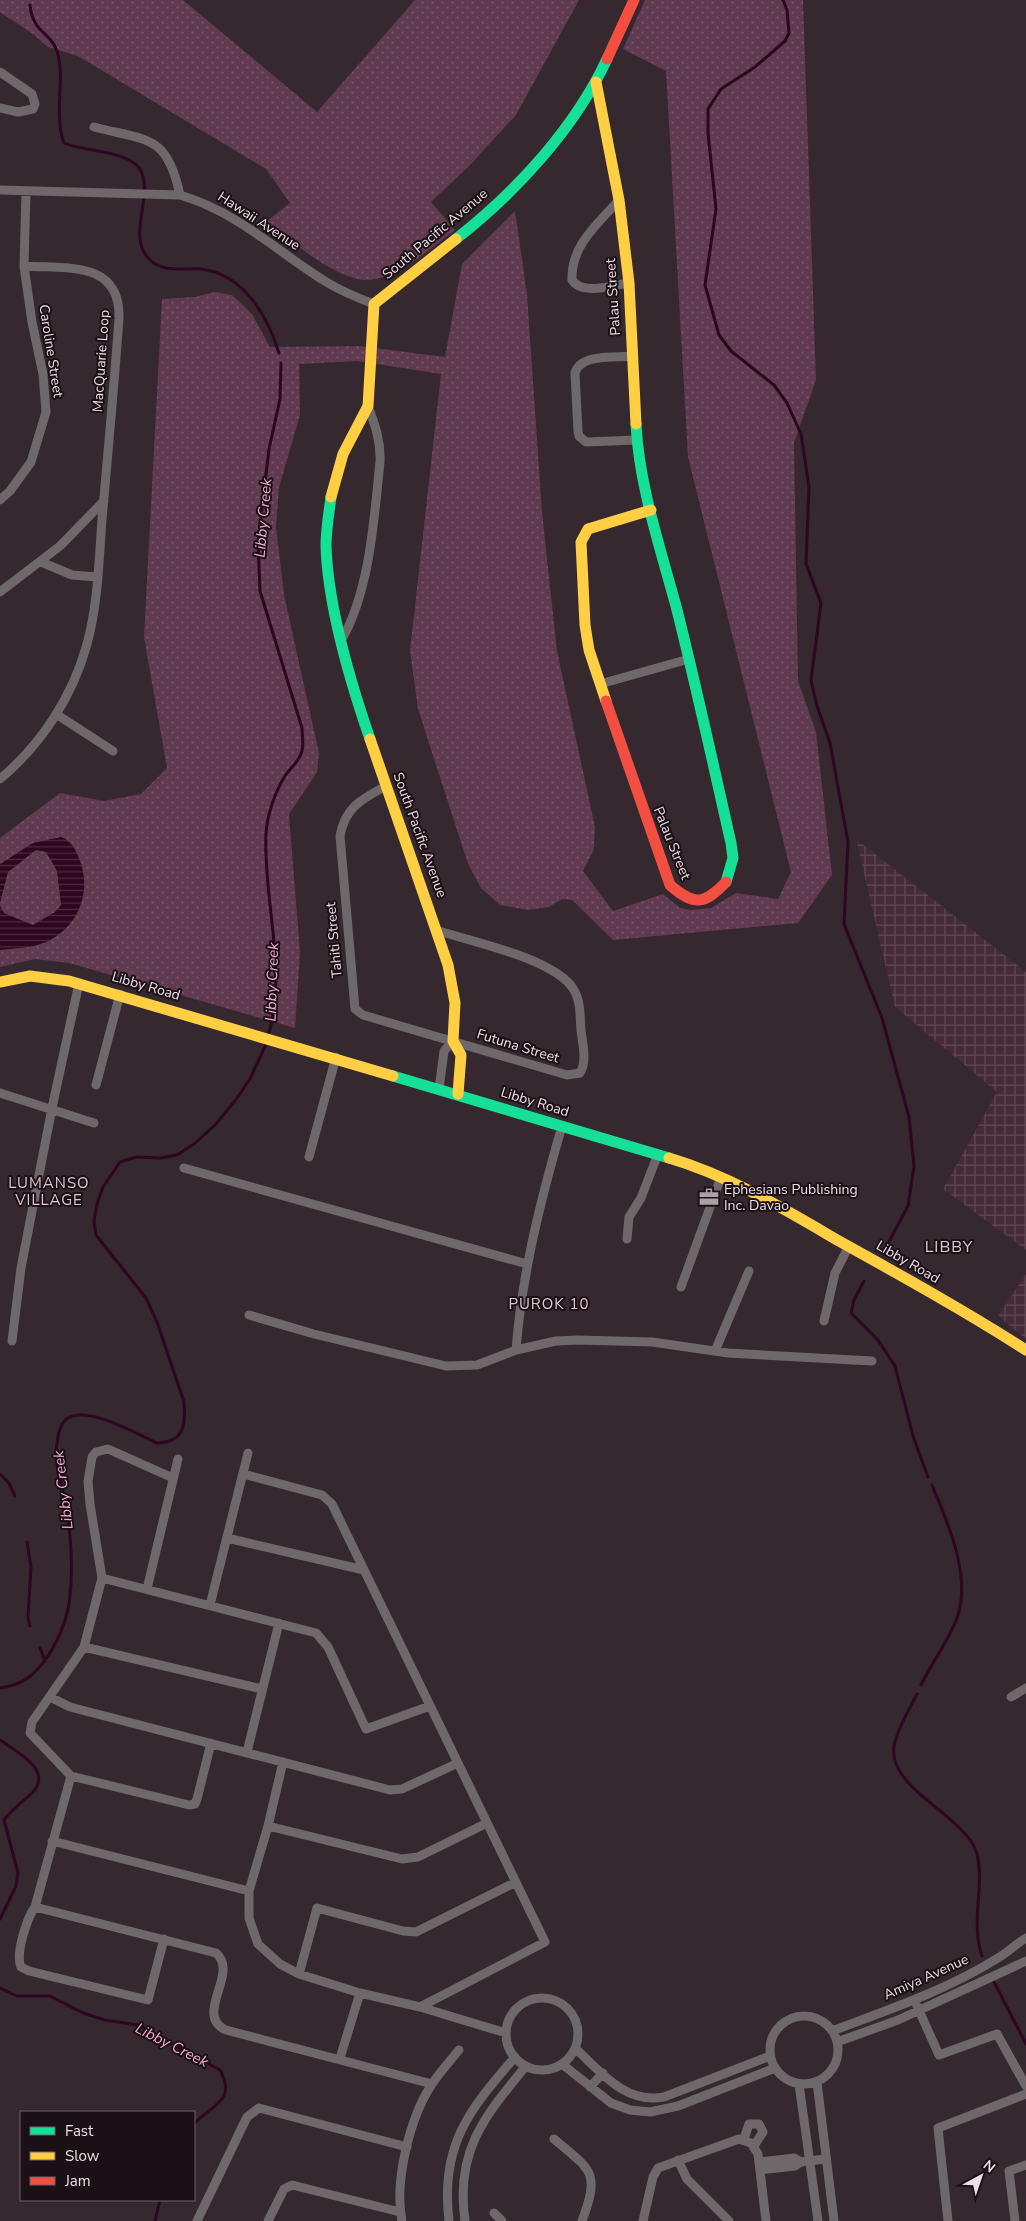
<svg xmlns="http://www.w3.org/2000/svg" width="1026" height="2221" font-family="'Nunito Sans',sans-serif">
<style>
.industrial{fill:url(#industrial-grid)}
.grass{fill:url(#grass-dots)}
.water{fill:url(#water-rules)}
.lines{fill:none;stroke-linecap:round;stroke-linejoin:round}
.stream{stroke:#2f0620;stroke-width:3}
.street{stroke:#6e686a;stroke-width:9}
.fast{stroke:#16e098;stroke-width:11}
.slow{stroke:#ffcf43;stroke-width:11}
.jam{stroke:#f24e42;stroke-width:11}
.labels{text-anchor:middle;dominant-baseline:central;stroke-width:4;stroke-linejoin:round;paint-order:stroke}
.street-label{font-size:14px;fill:#eedfe6;stroke:#1a1015}
.poi-label{font-size:14px;fill:#eedfe6;stroke:#1a1015;text-anchor:start}
.water-label{font-size:15px;font-style:italic;fill:#f5a9d1;stroke:#1a1015}
.neighbourhood-label{font-size:15px;letter-spacing:1px;fill:#e3c4d3;stroke:#1a1015}
.quarter-label{font-size:16px;letter-spacing:1px;fill:#e3c4d3;stroke:#1a1015}
</style>
<defs>
<pattern id="industrial-grid" width="8" height="8" patternUnits="userSpaceOnUse" patternTransform="scale(1.25)"><rect width="8" height="8" fill="#452a38"/><path d="M0 4h8M4 0v8" fill="none" stroke="#604855"/></pattern>
<pattern id="grass-dots" width="8" height="8" patternUnits="userSpaceOnUse" patternTransform="scale(1.25)"><rect width="8" height="8" fill="#603a4f"/><path d="M2 2h.1M6 6h.1" fill="none" stroke="#775668" stroke-width="1.8" stroke-linecap="round"/></pattern>
<pattern id="water-rules" width="6" height="5" patternUnits="userSpaceOnUse" patternTransform="scale(1.25)"><rect width="6" height="5" fill="#2f0620"/><path d="M0 2.5h6" fill="none" stroke="#4d2a40"/></pattern>
</defs>
<rect width="100%" height="100%" fill="#35282f"/>
<!-- industrial -->
<path class="industrial" d="M856,839L1026,972V1250L943,1189L997,1092L895,1007Z
M1026,1274V1339L998,1316Z"/>
<!-- grass -->
<path class="grass" d="M0,0H183L317,112L415,0H579L516,115L468,167L431,202L455,230C431,248 405,272 376,279C344,288 291,240 266,222L290,203L266,169L78,56L48,47L33,34L0,12Z
M645,0H803L816,380L794,443L798,681L816,732L832,875L798,923L613,940L572,900L562,899L549,907L528,910L500,905L481,888L468,864L418,709L410,651L441,374L357,361L299,364L300,415L279,487L276,527L284,595L319,753L317,772L289,814L300,953L295,1028L69,963L35,959L0,967V838L60,793L104,801L141,794L167,768L144,637L162,299L195,297L215,292L232,295L252,314L270,347L359,346L445,357L462,264L515,211L527,294L542,512L557,651L595,827L594,849L583,871L613,911L663,894L680,908L691,910L711,908L736,893L778,899L791,872L688,457L666,71L623,49Z"/>
<!-- water -->
<path class="water" d="M61,837C71,841 74,847 78,856C92,886 82,922 52,939C37,948 17,948 0,950V906L4,913L33,925L55,912L61,905L57,871L46,852L36,850L8,872L0,903V864L33,843Z"/>
<g class="lines">
<!-- stream -->
<path class="stream" d="M783,0L787,10L789,33L785,41L755,67L721,89L708,109V133L716,209L705,285L719,335L731,351L774,385L787,403L801,434L809,487L806,564L821,603L811,680L817,706L830,743L848,842L844,924L882,1018L909,1117L914,1166L908,1206L884,1251
M30,5C33,34 50,31 57,51C66,79 53,112 64,143C83,152 134,150 142,173C152,199 128,235 148,258C161,273 183,268 201,269C244,274 268,317 279,353
M268,1036C288,971 263,900 266,834C267,815 275,792 285,776C291,767 299,762 302,751C304,744 302,735 302,728L260,591L258,542L269,449L280,399L281,363
M864,1281L854,1300L851,1313L878,1340L895,1366L913,1436L928,1477
M0,1474L9,1483L15,1496
M27,1542L31,1567L28,1617L30,1626
M40,1648L45,1661
M921,1685C932,1662 948,1642 957,1618C972,1577 948,1523 932,1485
M0,1688C23,1685 35,1675 48,1656C60,1637 68,1618 70,1596C73,1569 71,1539 67,1512C65,1493 56,1472 56,1453C57,1442 58,1424 68,1418C89,1406 137,1434 157,1443C184,1442 186,1425 184,1402L157,1322L146,1298L96,1235L94,1221L97,1204L103,1187L120,1162L136,1157L161,1158L177,1155L194,1144L215,1125L235,1101L250,1079L267,1042
M917,1694C909,1710 898,1727 894,1746C889,1778 932,1802 952,1821C962,1830 973,1840 977,1854C985,1887 970,1920 982,1956
M0,1740C16,1751 53,1770 33,1792C23,1802 12,1809 4,1820L18,1873L16,1886L0,1919
M994,1982L1026,2044
M0,1988L17,1996H50L83,2013L105,2020L138,2025L220,2070C237,2101 211,2105 194,2124
M155,2221L160,2200"/>
<!-- street -->
<path class="street" d="M0,72L32,94L35,104L33,109L18,112L0,108
M94,127C148,141 167,134 180,195
M0,190L180,195C240,213 277,252 328,283C343,292 358,298 374,304
M619,200C597,225 571,245 572,280C582,296 613,285 629,283
M633,356C616,358 581,353 575,373L578,431L579,436L586,442L637,440
M0,500L10,491L31,462L46,412L43,374L32,322L24,266L26,192
M41,562L72,575L97,577
M0,592L60,546L104,501
M341,641C370,591 374,519 380,462C381,441 375,425 368,406
M600,684L689,659
M56,714L113,751
M0,779C41,745 73,696 87,644C98,604 99,560 102,519C108,453 114,386 119,319C121,260 67,269 24,266
M386,786C362,799 345,807 340,836L355,1009L363,1015L567,1075L580,1073C587,1061 583,1045 581,1031C580,1018 581,1002 574,990C556,959 473,942 439,931
M96,1085L120,994
M439,1089L444,1051L453,1041
M0,1093L94,1123
M309,1157L336,1057
M184,1168L527,1264
M627,1239L629,1217L641,1198L658,1154
M681,1287L721,1177
M249,1315L314,1334L446,1366L477,1365L516,1350L556,1341L578,1340L652,1342L728,1353L872,1361
M824,1321L835,1273L849,1246
M12,1341L21,1268L52,1108L79,983
M516,1350C522,1273 541,1199 562,1126
M715,1351L749,1271
M243,1474L322,1495L332,1504L545,1942L420,2007
M173,1478L108,1449L96,1452L92,1457L88,1481L90,1504L102,1578L84,1647L32,1722L30,1733L71,1776L189,1805L195,1804L197,1799L211,1743
M227,1538L364,1570
M102,1578L316,1633L328,1647L366,1729L430,1706
M147,1589L178,1459
M210,1605L248,1453
M84,1647L262,1689
M50,1697L70,1707L390,1790L402,1789L458,1763
M1011,1697L1026,1688
M247,1752L279,1623
M283,1762L268,1826L249,1891V1918L258,1944L280,1964L299,1974L360,1993L420,2007L506,2033
M71,1776L35,1907C27,1918 15,1954 21,1967L29,1971L148,2000L164,1939
M268,1826L402,1859L418,1857L487,1823
M52,1841L249,1891
M35,1907L216,1953C240,1973 193,2015 226,2030L432,2084
M299,1974L317,1908L403,1931L416,1932L516,1882
M506 2034a36 36 0 1 1 72 0a36 36 0 1 1-72 0Z
M917,2006L939,2055L997,2034L1026,2086
M770 2050a34 34 0 1 1 68 0a34 34 0 1 1-68 0Z
M832,2031C888,2010 947,1990 998,1958C1008,1952 1016,1944 1026,1938
M837,2042L898,2020L1026,1961
M575,2048C602,2073 625,2104 664,2097L770,2056
M340,2058L360,1993
M562,2064L611,2103L630,2110L650,2112L678,2106L775,2068
M817,2082L834,2221
M799,2084L818,2221
M590,2087L603,2073
M554,2139C592,2171 600,2172 582,2221
M744,2139L749,2124H759L763,2132L754,2146
M678,2160L687,2179L729,2221
M759,2162L794,2158L801,2162L825,2159
M760,2170L795,2166L801,2162
M494,2213L502,2221
M197,2221L247,2117L259,2108L407,2147
M268,2221L284,2189L292,2185L400,2212
M402,2221C394,2181 410,2117 432,2084C440,2072 450,2061 459,2050
M449,2221C440,2146 468,2111 515,2057
M465,2221C455,2151 484,2117 526,2066
M643,2221L653,2177L658,2168L739,2139L751,2143L758,2154L766,2221
M948,2221L938,2128L1026,2094
M1015,2221L1009,2171L1026,2165"/>
<!-- fast -->
<path class="fast" d="M456,239C516,192 575,128 607,59
M636,424C639,485 660,547 676,606C696,685 713,764 731,843L733,858L726,882
M331,497C329,512 326,530 326,546C328,608 350,681 370,739
M393,1076L669,1158"/>
<!-- slow -->
<path class="slow" d="M596,82L619,200L629,283L636,424
M331,497L343,454L368,406L374,304L456,239
M606,701L589,650L585,625L581,542L588,529L651,510
M370,739L448,965L455,1003L453,1041L461,1055L458,1094
M0,982L30,976L69,981L393,1076
M669,1158C730,1176 784,1209 839,1241C902,1276 965,1311 1026,1350"/>
<!-- jam -->
<path class="jam" d="M607,59L634,0
M606,701L670,885C694,906 704,905 726,882"/>
</g>
<!-- icons -->
<defs>
<symbol id="office-bare" viewBox="-9 -9 18 18"><path d="M-6-3h4V-5.5h4V-3h4V5H-6ZM-1-4.5V-3h2v-1.5ZM-6 0V1H6V0Z" fill="#ad9fa6" stroke="#1a1015" stroke-width="2.5" paint-order="stroke"/></symbol>
</defs>
<g fill-rule="evenodd">
<use href="#office-bare" x="695" y="1183" width="28" height="28"/>
</g>
<g class="labels">
<!-- street labels -->
<g class="street-label">
<text transform="translate(259 221) rotate(33)">Hawaii Avenue</text>
<text transform="translate(435 234) rotate(-40)">South Pacific Avenue</text>
<text transform="translate(613 297) rotate(-94)">Palau Street</text>
<text transform="translate(51 351) rotate(81)">Caroline Street</text>
<text transform="translate(101 361) rotate(-86)">MacQuarie Loop</text>
<text transform="translate(420 835) rotate(70)">South Pacific Avenue</text>
<text transform="translate(672 843) rotate(68)">Palau Street</text>
<text transform="translate(334 940) rotate(-95)">Tahiti Street</text>
<text transform="translate(146 986) rotate(16)">Libby Road</text>
<text transform="translate(518 1046) rotate(17)">Futuna Street</text>
<text transform="translate(535 1102) rotate(17)">Libby Road</text>
<text transform="translate(908 1262) rotate(30)">Libby Road</text>
<text transform="translate(926 1977) rotate(-24)">Amiya Avenue</text>
</g>
<!-- poi labels -->
<g class="poi-label">
<text x="724" y="1189">Ephesians Publishing<tspan x="724" dy="16">Inc. Davao</tspan></text>
</g>
<!-- water labels -->
<g class="water-label">
<text transform="translate(263 518) rotate(-85)">Libby Creek</text>
<text transform="translate(272 982) rotate(-88)">Libby Creek</text>
<text transform="translate(63 1490) rotate(-97)">Libby Creek</text>
<text transform="translate(172 2045) rotate(27)">Libby Creek</text>
</g>
<!-- neighbourhood labels -->
<g class="neighbourhood-label">
<text x="49" y="1183">LUMANSO<tspan x="49" dy="17">VILLAGE</tspan></text>
<text x="549" y="1304">PUROK 10</text>
</g>
<!-- quarter labels -->
<g class="quarter-label">
<text x="949" y="1247">LIBBY</text>
</g>
</g>
<!-- legend -->
<rect x="20" y="2111" width="175" height="90" fill="#1a1015" stroke="#6f6369"/>
<rect x="30" y="2127" width="25" height="8" fill="#16e098" stroke="#6f6369"/>
<text x="65" y="2136" font-size="15" fill="#eedfe6">Fast</text>
<rect x="30" y="2152" width="25" height="8" fill="#ffcf43" stroke="#6f6369"/>
<text x="65" y="2161" font-size="15" fill="#eedfe6">Slow</text>
<rect x="30" y="2177" width="25" height="8" fill="#f24e42" stroke="#6f6369"/>
<text x="65" y="2186" font-size="15" fill="#eedfe6">Jam</text>
<!-- north arrow -->
<g transform="translate(981 2176) rotate(40)" stroke="#1a1015" stroke-width="4" paint-order="stroke">
<path d="M0-4L9 19L0 12L-9 19Z" fill="#eedfe6"/>
<text y="-8" font-size="14" font-weight="bold" text-anchor="middle" fill="#eedfe6">N</text>
</g>
</svg>
